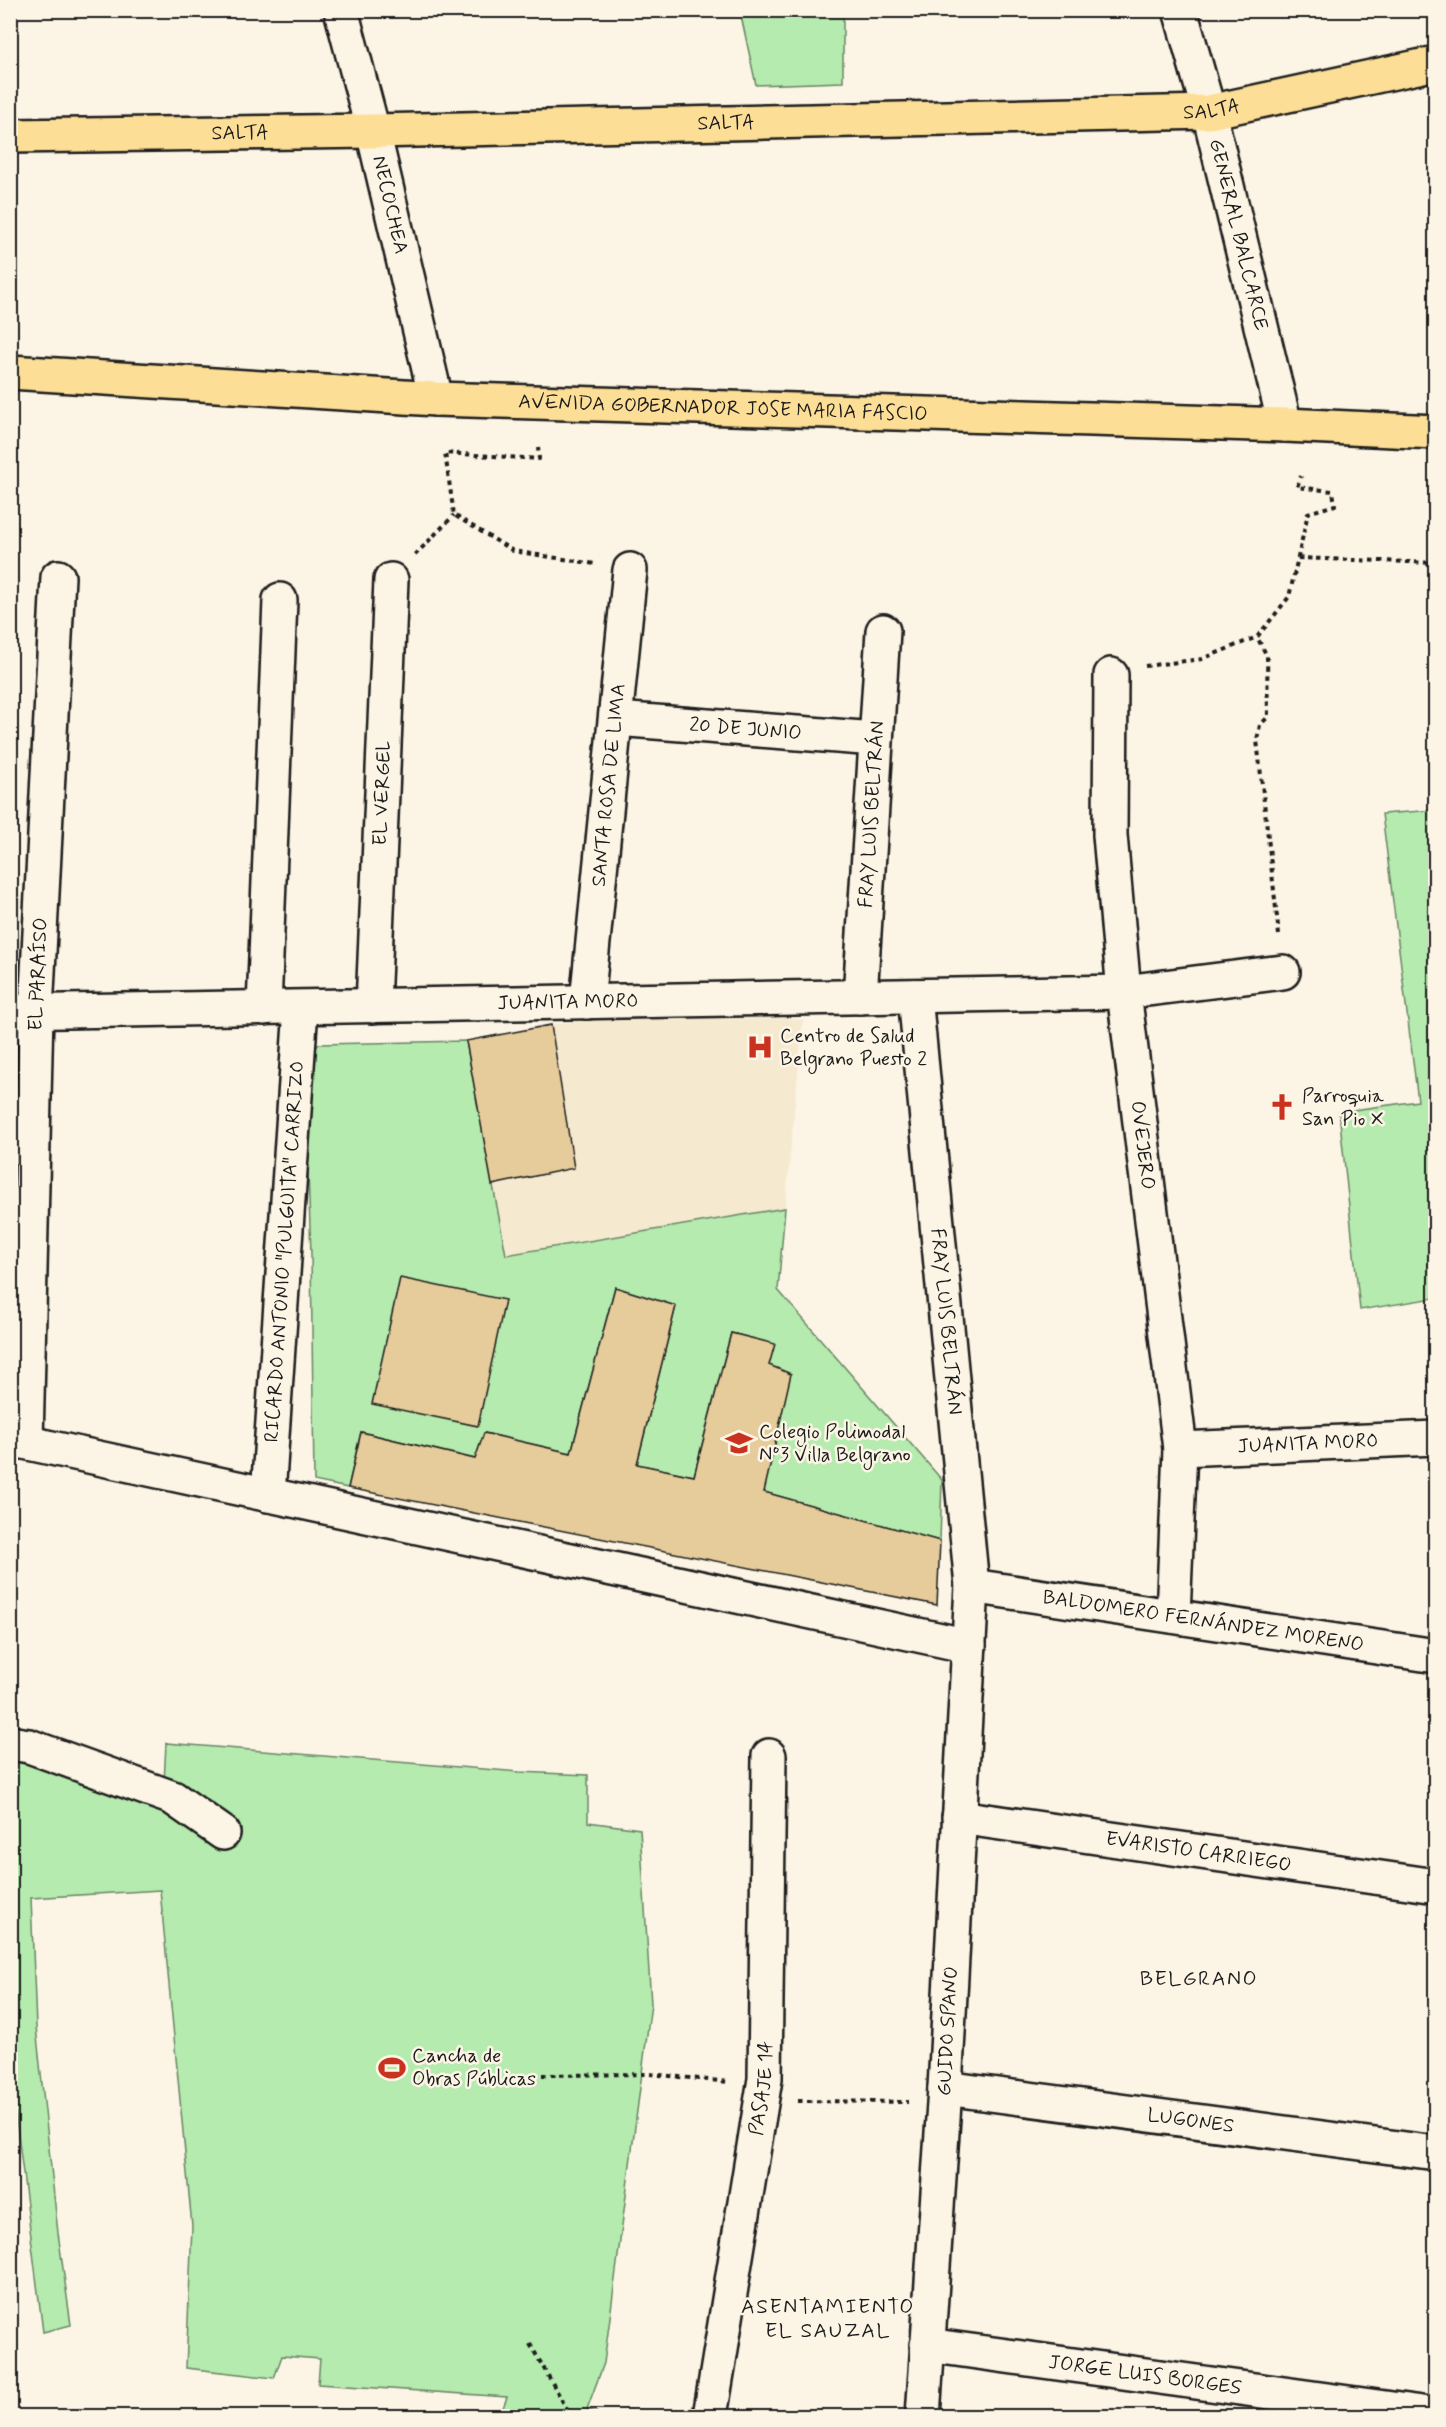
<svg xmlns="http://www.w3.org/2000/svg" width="1446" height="2427" font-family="Mynerve,sans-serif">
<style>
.built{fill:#f5e9cf}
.green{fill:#b5ebae;stroke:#688465;stroke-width:1.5}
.building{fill:#e6cc9b;stroke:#1c1c1c;stroke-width:1.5}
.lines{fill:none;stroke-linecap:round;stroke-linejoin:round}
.minor-casing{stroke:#1c1c1c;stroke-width:38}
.major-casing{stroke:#1c1c1c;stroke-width:38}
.path{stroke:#1c1c1c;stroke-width:4;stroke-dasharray:4.5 4.5;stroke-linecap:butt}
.minor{stroke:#fcf5e5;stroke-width:33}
.major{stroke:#fcde96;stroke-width:33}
.labels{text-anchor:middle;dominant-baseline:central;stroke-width:5;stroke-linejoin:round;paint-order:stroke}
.street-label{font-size:20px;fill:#1c1c1c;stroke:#fcf5e5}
.poi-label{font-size:20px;fill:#1c1c1c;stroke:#fcf5e5;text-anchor:start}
.neighbourhood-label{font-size:21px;letter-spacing:1.5px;fill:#1c1c1c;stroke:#fcf5e5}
</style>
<rect width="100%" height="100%" fill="#fcf5e5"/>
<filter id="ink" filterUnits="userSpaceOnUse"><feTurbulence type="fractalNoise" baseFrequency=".0167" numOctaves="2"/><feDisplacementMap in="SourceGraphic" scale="12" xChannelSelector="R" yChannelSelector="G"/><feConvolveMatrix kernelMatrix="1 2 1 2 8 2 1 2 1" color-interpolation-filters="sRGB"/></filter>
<g filter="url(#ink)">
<!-- built -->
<path class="built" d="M657,1007L803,1020L785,1208L506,1255L492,1185L574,1167L551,1025Z"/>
<!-- green -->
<path class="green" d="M740,11H843V82L756,85Z
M1435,810V1308L1434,1298L1360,1310L1339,1112L1418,1101L1382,814Z
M466,1041L506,1255L785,1208L778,1290L942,1480L940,1541L764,1492L769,1365L774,1344L731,1333L694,1476L637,1464L676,1306L615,1287L571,1453L485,1433L475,1459L361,1432L348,1488L314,1481L311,1254L304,1061L319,1044Z
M166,1743L519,1772L588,1775V1822L640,1829L651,2004L604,2363L587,2409L606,2416H500L507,2397L318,2384L320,2359L282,2356L274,2378L186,2368L192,2226L160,1890L31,1898L36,2027L58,2233L71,2325L43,2332L11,2078V1755L164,1783Z"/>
<!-- building -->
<path class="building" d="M551,1025L574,1168L492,1185L466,1041Z
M400,1278L505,1300L478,1426L372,1404Z
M615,1287L676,1306L637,1464L694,1476L731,1333L775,1344L769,1365L791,1374L764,1492L940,1541L937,1605L348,1488L361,1432L475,1459L484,1433L571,1453Z"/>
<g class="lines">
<defs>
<g id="minor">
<path id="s1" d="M341,10L373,131L436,399"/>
<path id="s2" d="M1180,10L1209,112L1285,425"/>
<path id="s3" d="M1111,675L1110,835L1124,992L1180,1449L1173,1616"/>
<path id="s4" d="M616,719L876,739"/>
<path id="s5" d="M915,996L972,1586L945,2088L923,2416"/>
<path id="s6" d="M860,997L883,631"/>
<path id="s7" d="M587,1002L630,570"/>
<path id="s8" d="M373,1006L391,580"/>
<path d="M264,1008L280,600"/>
<path id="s9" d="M10,1012L1124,992L1283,972"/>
<path d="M10,1439L969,1646"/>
<path id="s10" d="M26,1442L36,1012L58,577"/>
<path id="s11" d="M1180,1449L1436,1438"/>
<path id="s12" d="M268,1495L301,1008"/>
<path id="s13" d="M972,1586L1436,1656"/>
<path d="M10,1743L29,1746L173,1798L223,1833"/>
<path id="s14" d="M959,1817L1436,1886"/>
<path id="s15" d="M945,2088L1436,2153"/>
<path id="s16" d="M927,2345L1436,2415"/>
<path id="s17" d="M710,2416L765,2079L769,1756"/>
</g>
<g id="major">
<path id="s18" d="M10,136L373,131L1209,112L1436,63"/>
<path id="s19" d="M10,372L436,399L1285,425L1436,432"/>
</g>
</defs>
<!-- minor casing -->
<use href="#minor" class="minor-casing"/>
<!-- major casing -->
<use href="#major" class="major-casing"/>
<!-- path -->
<path class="path" d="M538,447L539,459L445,453L454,515L513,551L595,564
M415,555L454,515
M1298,558L1436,563
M1145,666L1202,659L1257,637
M1279,935L1257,740L1260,725L1268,717L1267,656L1257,637L1289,597L1308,513L1335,505L1333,491L1297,487L1301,476
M542,2075L650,2074L729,2082
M798,2101L908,2102
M530,2344L571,2416"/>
<!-- minor -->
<use href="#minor" class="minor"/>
<!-- major -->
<use href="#major" class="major"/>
</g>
</g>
<!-- icons -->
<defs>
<symbol id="hospital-bare" viewBox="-9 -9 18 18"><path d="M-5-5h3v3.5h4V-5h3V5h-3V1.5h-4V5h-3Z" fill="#c8321e" stroke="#fcf5e5" stroke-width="2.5" paint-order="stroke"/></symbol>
<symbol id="church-bare" viewBox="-9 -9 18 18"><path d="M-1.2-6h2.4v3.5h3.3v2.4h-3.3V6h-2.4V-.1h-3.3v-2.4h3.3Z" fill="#c8321e" stroke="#fcf5e5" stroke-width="2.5" paint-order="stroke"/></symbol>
<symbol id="school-bare" viewBox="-9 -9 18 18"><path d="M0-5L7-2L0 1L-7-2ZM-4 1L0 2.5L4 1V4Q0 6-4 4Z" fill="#c8321e" stroke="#fcf5e5" stroke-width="2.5" paint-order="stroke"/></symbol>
<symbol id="stadium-bare" viewBox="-9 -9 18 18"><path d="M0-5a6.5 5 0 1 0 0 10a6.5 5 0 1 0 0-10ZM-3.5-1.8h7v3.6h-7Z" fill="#c8321e" stroke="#fcf5e5" stroke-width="2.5" paint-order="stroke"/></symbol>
</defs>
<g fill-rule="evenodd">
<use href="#hospital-bare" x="741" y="1028" width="38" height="38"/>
<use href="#church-bare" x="1263" y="1088" width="38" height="38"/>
<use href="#school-bare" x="720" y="1424" width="38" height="38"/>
<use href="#stadium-bare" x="373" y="2049" width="38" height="38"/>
</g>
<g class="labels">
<!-- street labels -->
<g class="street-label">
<text stroke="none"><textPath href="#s18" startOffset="1202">SALTA</textPath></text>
<text stroke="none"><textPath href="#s18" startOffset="716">SALTA</textPath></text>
<text stroke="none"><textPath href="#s18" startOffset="230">SALTA</textPath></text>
<text stroke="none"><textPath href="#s1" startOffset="201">NECOCHEA</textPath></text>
<text stroke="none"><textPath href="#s2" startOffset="232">GENERAL BALCARCE</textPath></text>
<text stroke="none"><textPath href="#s19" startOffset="714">AVENIDA GOBERNADOR JOSE MARIA FASCIO</textPath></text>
<text stroke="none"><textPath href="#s4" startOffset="130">20 DE JUNIO</textPath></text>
<text stroke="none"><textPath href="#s7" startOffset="218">SANTA ROSA DE LIMA</textPath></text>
<text stroke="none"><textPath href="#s8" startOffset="213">EL VERGEL</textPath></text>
<text stroke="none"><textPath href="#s6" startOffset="183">FRAY LUIS BELTRÁN</textPath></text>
<text stroke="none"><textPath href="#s10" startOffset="468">EL PARAÍSO</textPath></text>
<text stroke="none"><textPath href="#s9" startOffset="558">JUANITA MORO</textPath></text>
<text stroke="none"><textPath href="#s3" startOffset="472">OVEJERO</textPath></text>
<text stroke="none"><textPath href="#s12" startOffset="244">RICARDO ANTONIO "PULGUITA" CARRIZO</textPath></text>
<text stroke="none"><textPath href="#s5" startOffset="327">FRAY LUIS BELTRÁN</textPath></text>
<text stroke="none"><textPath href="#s11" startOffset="128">JUANITA MORO</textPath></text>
<text stroke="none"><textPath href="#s13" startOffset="234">BALDOMERO FERNÁNDEZ MORENO</textPath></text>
<text stroke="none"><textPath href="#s14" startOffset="242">EVARISTO CARRIEGO</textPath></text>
<text transform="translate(948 2031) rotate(-87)">GUIDO SPANO</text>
<text stroke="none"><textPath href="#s17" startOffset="332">PASAJE 14</textPath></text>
<text stroke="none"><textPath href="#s15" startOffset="248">LUGONES</textPath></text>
<text stroke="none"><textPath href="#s16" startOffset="220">JORGE LUIS BORGES</textPath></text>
</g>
<!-- poi labels -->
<g class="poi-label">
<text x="780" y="1036">Centro de Salud<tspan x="780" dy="23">Belgrano Puesto 2</tspan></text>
<text x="1302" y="1096">Parroquia<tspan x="1302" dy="23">San Pio X</tspan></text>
<text x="759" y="1432">Colegio Polimodal<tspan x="759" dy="23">Nº3 Villa Belgrano</tspan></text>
<text x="412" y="2056">Cancha de<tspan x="412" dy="23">Obras Públicas</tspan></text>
</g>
<!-- neighbourhood labels -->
<g class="neighbourhood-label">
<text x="1199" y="1979">BELGRANO</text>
<text x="828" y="2307">ASENTAMIENTO<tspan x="828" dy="24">EL SAUZAL</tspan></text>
</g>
</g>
<!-- margin -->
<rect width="1446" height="2427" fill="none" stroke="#fcf5e5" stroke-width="36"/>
<rect x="18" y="18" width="1410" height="2391" fill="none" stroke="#1c1c1c" stroke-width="2" filter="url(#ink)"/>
</svg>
